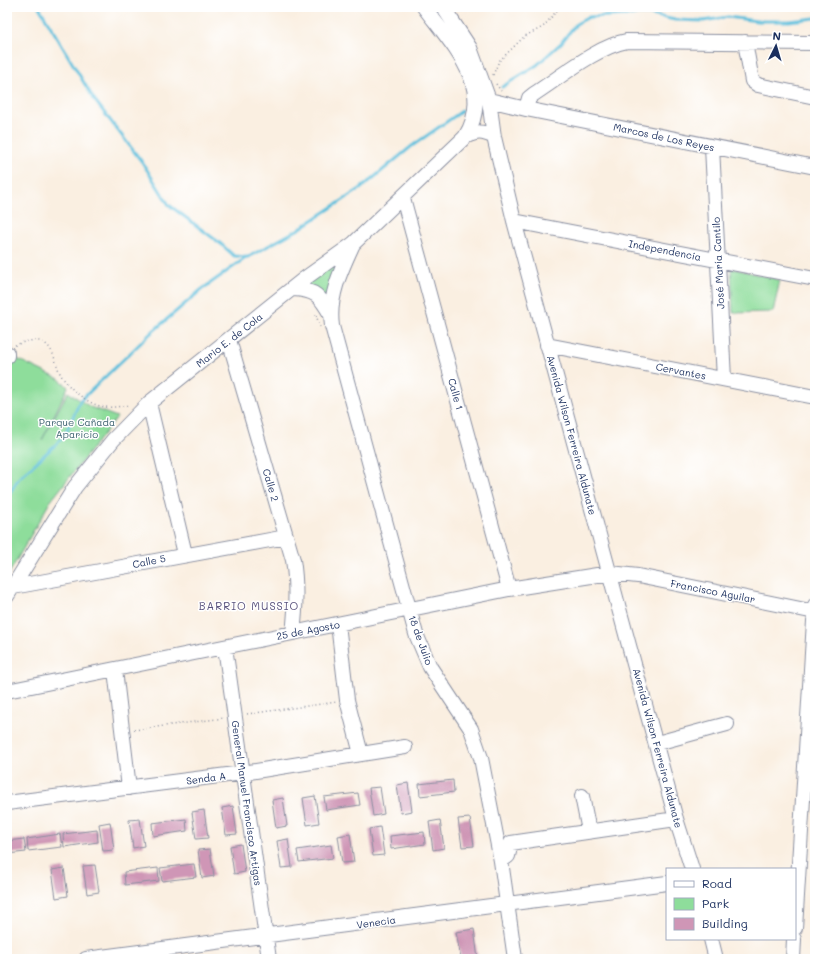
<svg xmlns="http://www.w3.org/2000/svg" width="822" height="966" font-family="Mali,sans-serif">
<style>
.green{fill:#8edd9b;stroke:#54867c}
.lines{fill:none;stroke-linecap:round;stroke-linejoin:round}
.stream{stroke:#5fc0dd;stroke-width:3}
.building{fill:#cf96b6}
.minor-casing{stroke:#8a8fa0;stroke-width:16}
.path{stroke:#8a8fa0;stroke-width:1.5;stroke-dasharray:1 3;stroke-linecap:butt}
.minor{stroke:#fff;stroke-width:14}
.labels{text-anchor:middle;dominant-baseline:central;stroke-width:3;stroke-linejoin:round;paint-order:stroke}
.street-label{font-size:10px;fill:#1b2f5e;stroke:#fff}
.park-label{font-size:10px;fill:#3e6370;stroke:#fff}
.neighbourhood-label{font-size:11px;letter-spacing:1px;fill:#5a537d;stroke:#fff}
</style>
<rect width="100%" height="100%" fill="#fff"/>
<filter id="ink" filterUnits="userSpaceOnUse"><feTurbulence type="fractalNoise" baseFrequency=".025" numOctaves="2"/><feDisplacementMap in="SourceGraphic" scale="8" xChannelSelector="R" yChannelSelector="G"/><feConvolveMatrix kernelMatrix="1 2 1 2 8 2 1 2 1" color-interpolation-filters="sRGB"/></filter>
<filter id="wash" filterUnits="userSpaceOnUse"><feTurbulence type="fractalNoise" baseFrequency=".012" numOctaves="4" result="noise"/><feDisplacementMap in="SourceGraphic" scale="16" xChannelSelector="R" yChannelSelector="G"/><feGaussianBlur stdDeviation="0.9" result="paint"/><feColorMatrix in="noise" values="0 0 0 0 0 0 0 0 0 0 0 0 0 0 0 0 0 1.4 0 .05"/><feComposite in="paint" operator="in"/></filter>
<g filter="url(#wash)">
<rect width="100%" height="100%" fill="#faefe1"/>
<!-- green -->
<path class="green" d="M346,253L328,302L305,283Z
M731,268L780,280L773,312L733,313Z
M15,358L59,379L68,387L42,440L68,392L90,407L117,417L50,502L7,577V374Z"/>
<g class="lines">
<!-- stream -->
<path class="stream" d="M39,7L93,98L142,162L169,205L221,244L234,256L248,257L299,229L360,189L412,146L462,111
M502,87L537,65L561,43L576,24L589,17L647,14L675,20L703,21L728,17L757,21H789L815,18
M7,497L19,478L64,437L80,401L151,333L201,290L247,257"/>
</g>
<g id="blocks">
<!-- building -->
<path class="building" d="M453,780L454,792L420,796L419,784Z
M408,783L412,811L401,813L397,785Z
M380,787L384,814L373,816L369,788Z
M358,793L360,805L326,810L324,797Z
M315,796L319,823L307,825L303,798Z
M283,798L287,826L276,828L272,800Z
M233,806L237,834L226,835L222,808Z
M204,810L208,838L196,839L192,812Z
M470,818L474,846L462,847L458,819Z
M140,819L144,846L133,848L129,820Z
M186,819L187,831L153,836L152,823Z
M440,820L444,848L433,850L429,822Z
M110,822L114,850L103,851L99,824Z
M380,827L384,855L373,856L369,829Z
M97,830L98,842L64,847L63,834Z
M424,832L425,844L391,849L390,836Z
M60,834L62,847L28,851L27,839Z
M350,834L354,862L342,863L338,836Z
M24,839L26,852L7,854V841Z
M288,839L292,867L281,868L277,841Z
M241,844L245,872L234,874L230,846Z
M331,845L333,858L299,862L297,850Z
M210,849L214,876L202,878L198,850Z
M194,864L196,877L162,881L160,868Z
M95,865L99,892L87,894L83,866Z
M64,868L68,896L56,898L52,870Z
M158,868L159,881L125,885L124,872Z
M474,929L478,959H461L456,932Z"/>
</g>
</g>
<g filter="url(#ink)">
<use href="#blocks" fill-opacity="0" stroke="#8a8fa0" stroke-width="1"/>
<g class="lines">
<defs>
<path id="minor" d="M424,7C452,45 496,88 465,137
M443,7L470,48L489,100L494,137L514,221L676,819L692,869
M745,42L752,81L758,85L815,97
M482,95L489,100L526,109L815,167
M526,109L529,98L534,94C559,78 598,46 627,41L815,43
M712,147L724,379
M403,198L509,589
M514,221L815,279
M353,244C341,270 328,297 332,326L416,634L430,667L471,729L481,758L501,861L515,959
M293,289C316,290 320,296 331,315
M229,340L293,560C297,585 296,608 293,633
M547,345L815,397
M7,353V356
M149,403L185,554
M13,587L286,537
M7,596L75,487L113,440L149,403L304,279L353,244L465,137C477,131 482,131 494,137
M338,624L347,700L361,754
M225,647L269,959
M115,670L129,788
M7,691L509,589L610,573L638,576L815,612
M657,743L727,724
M582,796L589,831
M7,803L243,773L405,747
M501,861L508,856L511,843L676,819
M795,928L815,605
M711,939L716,959
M86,959L667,883
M793,959L794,939"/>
</defs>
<!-- minor casing -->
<use href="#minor" class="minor-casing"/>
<!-- path -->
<path class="path" d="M493,75L499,61L525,36L543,27L560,7
M496,84L501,91
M316,315L320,327
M15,345C21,343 32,339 39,341C55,345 54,363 61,375C70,390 89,405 105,407C113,408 122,406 130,405
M247,714L337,702
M134,730L224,718"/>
<!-- minor -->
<use href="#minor" class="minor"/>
</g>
</g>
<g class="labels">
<!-- street labels -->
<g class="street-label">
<text transform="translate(664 137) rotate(12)">Marcos de Los Reyes</text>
<text transform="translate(665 250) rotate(11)">Independencia</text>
<text transform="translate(718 263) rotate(-93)">José María Cantilo</text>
<text transform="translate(229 340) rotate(-38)">Mario E. de Cola</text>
<text transform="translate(681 371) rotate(11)">Cervantes</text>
<text transform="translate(456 394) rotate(75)">Calle 1</text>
<text transform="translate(572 435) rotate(75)">Avenida Wilson Ferreira Aldunate</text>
<text transform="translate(271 485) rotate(74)">Calle 2</text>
<text transform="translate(149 561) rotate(-11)">Calle 5</text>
<text transform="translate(713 591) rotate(11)">Francisco Aguilar</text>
<text transform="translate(308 630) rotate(-11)">25 de Agosto</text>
<text transform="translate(421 640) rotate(70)">18 de Julio</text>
<text transform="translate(658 748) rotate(75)">Avenida Wilson Ferreira Aldunate</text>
<text transform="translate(206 778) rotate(-8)">Senda A</text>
<text transform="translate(247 803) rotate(82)">General Manuel Francisco Artigas</text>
<text transform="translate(376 922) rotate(-8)">Venecia</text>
</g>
<!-- park labels -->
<g class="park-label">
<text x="77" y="422">Parque Cañada<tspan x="77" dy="12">Aparicio</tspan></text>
</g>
<!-- neighbourhood labels -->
<g class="neighbourhood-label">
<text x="249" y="605">BARRIO MUSSIO</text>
</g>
</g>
<!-- margin -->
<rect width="822" height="966" fill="none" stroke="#fff" stroke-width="24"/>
<!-- legend -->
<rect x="666" y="868" width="130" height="72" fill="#ffffff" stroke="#a4acbf"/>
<rect x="674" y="881" width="20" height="6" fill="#ffffff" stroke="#a4acbf"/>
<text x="702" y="888" font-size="12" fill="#1b2f5e">Road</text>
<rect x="674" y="898" width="20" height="12" fill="#8edd9b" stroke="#a4acbf"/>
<text x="702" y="908" font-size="12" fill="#1b2f5e">Park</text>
<rect x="674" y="918" width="20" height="12" fill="#cf96b6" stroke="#a4acbf"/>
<text x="702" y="928" font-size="12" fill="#1b2f5e">Building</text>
<!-- north arrow -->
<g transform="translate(776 46) rotate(5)" stroke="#ffffff" stroke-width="3" paint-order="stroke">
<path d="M0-3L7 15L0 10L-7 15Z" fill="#1b2f5e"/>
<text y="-6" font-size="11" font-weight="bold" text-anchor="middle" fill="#1b2f5e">N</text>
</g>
</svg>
